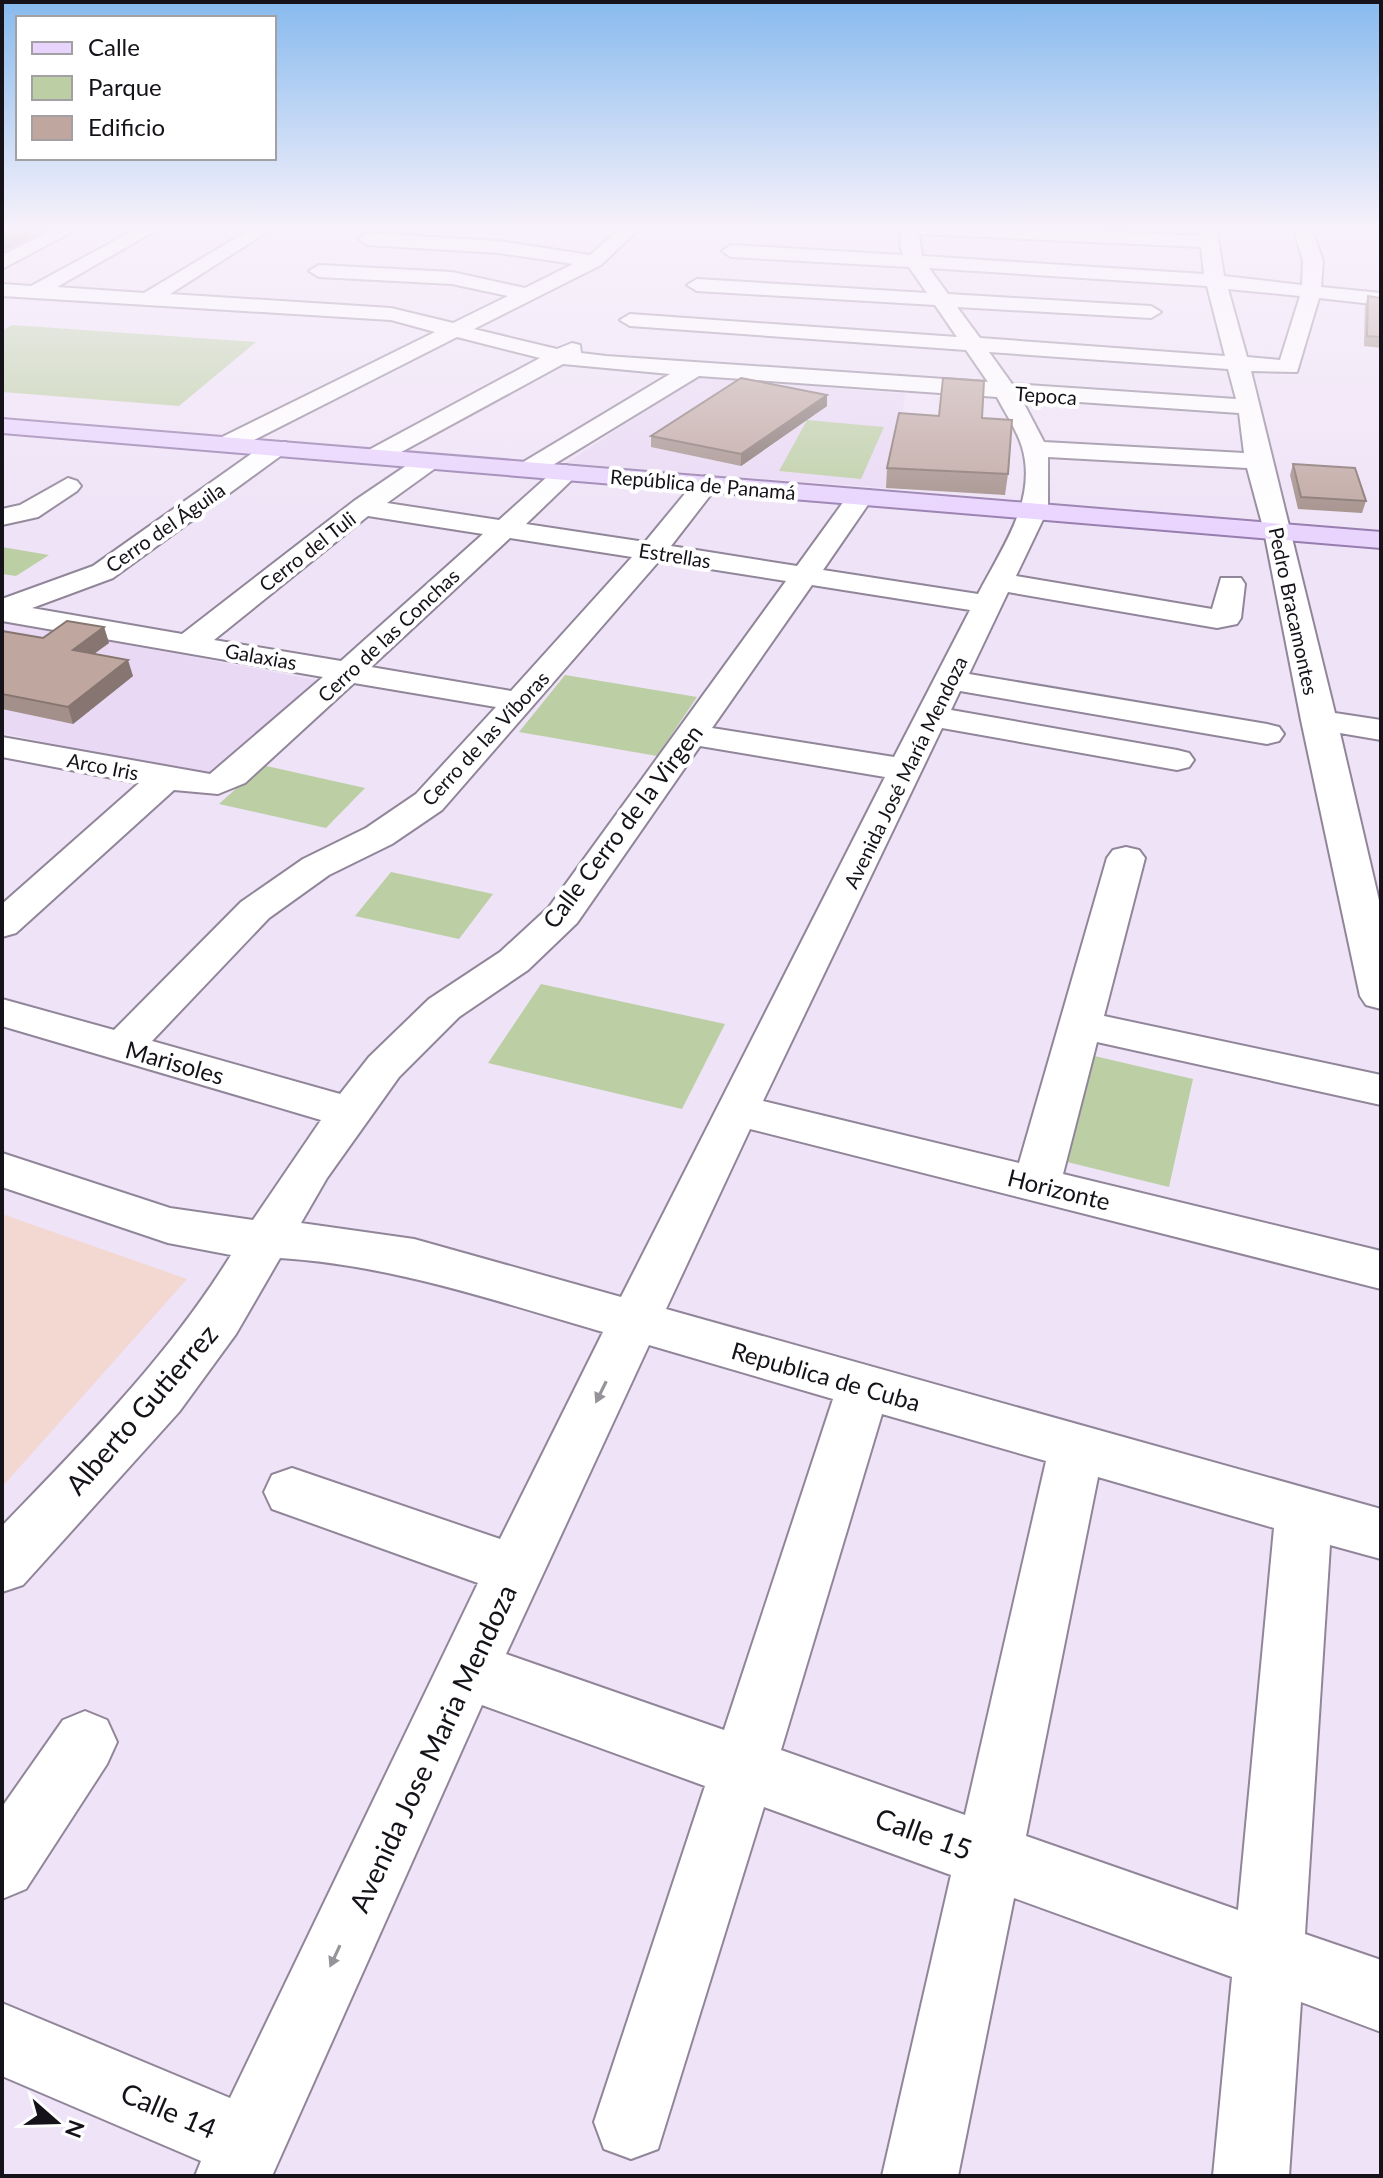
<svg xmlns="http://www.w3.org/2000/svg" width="1383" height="2178" font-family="Lato,sans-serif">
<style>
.built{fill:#e9d9f4}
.medical{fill:#f2d8d1}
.green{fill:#bccfa4}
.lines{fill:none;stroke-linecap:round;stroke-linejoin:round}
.minor-casing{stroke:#918699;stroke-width:4}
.major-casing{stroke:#967dad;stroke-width:4}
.minor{fill:#fff;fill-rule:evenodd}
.major{fill:#e9d4fe;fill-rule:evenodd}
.wall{fill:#a4908a}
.shaded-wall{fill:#867570}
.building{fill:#bfa7a0;stroke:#867570;stroke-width:2}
.oneway{fill:#969498}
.labels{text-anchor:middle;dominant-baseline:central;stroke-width:8;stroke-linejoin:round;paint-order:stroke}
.far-street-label{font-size:20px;fill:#161219;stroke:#fff}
.street-label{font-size:24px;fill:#161219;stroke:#fff}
.near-street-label{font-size:28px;fill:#161219;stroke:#fff}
</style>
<rect width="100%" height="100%" fill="#efe3f7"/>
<!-- built -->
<path class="built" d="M697,377L906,394L886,488L565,464Z
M5,622L321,681L218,778L2,733V624Z"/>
<!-- medical -->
<path class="medical" d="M2,1214L187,1279L2,1487Z"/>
<!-- green -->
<path class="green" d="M12,325L256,342L179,406L2,392V331Z
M807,420L884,427L861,479L779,471Z
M2,547L49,555L16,576L2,574Z
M565,675L697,697L657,756L519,732Z
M262,765L365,788L326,828L219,804Z
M391,872L493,894L459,939L355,916Z
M541,984L725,1024L682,1109L488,1063Z
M1086,1054L1193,1079L1169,1187L1055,1159Z"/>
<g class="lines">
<defs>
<path id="minor" d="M59,227H81L2,269V255Z
M140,227H162L57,287L144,293L254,227H275L170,294L391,308L453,323L508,296L452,284L319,277L309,271L319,265L452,272L525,288L573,264L499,253L367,245L358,239L367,233L499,241L590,255L622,227H641L601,265L474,329L557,349L572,343L580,345L581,353L606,356L988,382L966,350L630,326L620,320L630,314L957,337L935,305L697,291L687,285L697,279L927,293L909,267L731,257L722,251L731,245L903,255L900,245L902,227H997L1199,236L1198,227H1216L1224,276L1302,285L1303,261L1293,227H1311L1323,261L1321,287L1381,293V305L1319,298L1297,372L1251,371L1335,713L1381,720V740L1340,733L1381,909V1009L1366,1005L1360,996L1301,720L1264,531L1247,468L1048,457V509L1016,576L1212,609L1221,578H1241L1245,584L1241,618L1237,624L1217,628L1008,592L969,674L1267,724L1279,727L1284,734L1279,741L1267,744L960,691L951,710L1177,750L1189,753L1194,760L1189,767L1177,770L942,728L763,1101L1019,1163L1107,858L1113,850L1126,847L1139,850L1145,858L1104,1016L1381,1075V1105L1097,1042L1063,1174L1381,1251V1289L750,1129L666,1309L1381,1509V1559L1330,1545L1305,1934L1381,1960V2032L1301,2002L1289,2176H1213L1232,1977L1014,1898L958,2176H882L951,1875L764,1807L658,2149L631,2159L604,2149L594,2122L705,1786L482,1705L272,2176H195L201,2161L2,2076V2003L230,2098L478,1583L272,1509L264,1492L272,1475L292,1468L500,1539L603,1332C496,1301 392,1265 280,1258L236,1334L179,1412L23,1585L2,1592V1526C85,1440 168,1357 231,1255L168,1243L2,1187V1153L170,1208L253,1220L321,1120L2,1026V999L114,1030L241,902L303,859L366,828L416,794L496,707L354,683L245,783L218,794L174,790L16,933L2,937V904L139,783L2,757V737L210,774L323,677L2,621V599L93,566L268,442H286L289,447L286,452L113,578L32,608L182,634L354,501L419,457L428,454L441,462L437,467L387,503L499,520L557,468L566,465L579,473L526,524L645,542L697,479L706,476L719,484L671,546L797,566L852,490H870L874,496L823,570L978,594C1001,549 1038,500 1022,447C1017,430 1005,413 997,397L699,376L538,474H520L516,469L520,464L670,374L563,364L383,462H365L361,457L365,452L540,358L457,337L238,448H220L217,443L220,438L435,332L391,320L2,296V284L31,286ZM919,234L1201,247L1204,274L922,256ZM929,268L1207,286L1225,356L980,338L957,307L1151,318L1161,312L1151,306L948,294ZM1228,289L1300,296L1280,360L1247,357ZM989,352L1228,369L1236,399L1012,384ZM1021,398L1239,413L1244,453L1044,442ZM368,516L483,534L341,661L214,640ZM510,538L632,557L511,691L371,667ZM659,561L786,581L549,907L500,952L429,999L369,1057L340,1094L152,1041L269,918L329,875L392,844L442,810ZM812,585L970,610L894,757L712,728ZM700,746L885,777L621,1297L414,1239L301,1223L327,1178L399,1077L459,1017L528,970L577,923ZM649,1345L833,1399L724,1730L506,1654ZM882,1414L1046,1461L965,1815L781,1750ZM1098,1477L1274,1528L1238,1910L1026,1836Z
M68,478L77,481L81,486L77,491L38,517L2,525V509L20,505Z
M85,1711L107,1720L117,1742L107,1764L26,1889L2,1899V1807L63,1720Z"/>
<path id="major" d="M2,419L1381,532V548L2,433Z"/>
</defs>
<!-- minor casing -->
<use href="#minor" class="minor-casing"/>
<!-- major casing -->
<use href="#major" class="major-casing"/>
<!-- minor -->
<use href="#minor" class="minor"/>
<!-- major -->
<use href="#major" class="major"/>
</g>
<!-- wall -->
<path class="wall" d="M1368,296L1381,298V348L1364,346L1365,306Z
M827,406L741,466L651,447V436Z
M982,418L1008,474L1005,495L886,488L887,468Z
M1293,464L1366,501L1362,513L1298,509L1290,475Z
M104,627L109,643L94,654L133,676L73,724L2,709V631L43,638Z"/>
<!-- shaded-wall -->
<path class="shaded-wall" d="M22,227H53L2,252V236Z
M827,395V406L741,466V454Z
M104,627L109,643L77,666L73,650Z
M128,660L133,676L73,724L68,707Z"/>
<!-- building -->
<path class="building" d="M2,227H22L2,236Z
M1368,296L1381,298V337L1367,336Z
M741,378L827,395L741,454L651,436Z
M943,378L984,381L982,418L1012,420L1008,474L887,468L899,413L939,416Z
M1293,464L1355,468L1366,501L1301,497Z
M67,621L104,627L73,650L128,660L68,707L2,694V631L43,638Z"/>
<!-- one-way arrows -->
<defs><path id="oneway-solid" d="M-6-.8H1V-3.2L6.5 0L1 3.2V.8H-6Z" transform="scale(2)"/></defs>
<g class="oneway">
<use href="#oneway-solid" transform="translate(601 1392) rotate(116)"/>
<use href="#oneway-solid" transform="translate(335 1956) rotate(115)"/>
</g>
<!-- sky -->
<linearGradient id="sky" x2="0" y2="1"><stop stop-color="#87baee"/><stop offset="0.43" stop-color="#f8f2fb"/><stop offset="1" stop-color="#f8f2fb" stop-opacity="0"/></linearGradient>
<rect width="1383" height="531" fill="url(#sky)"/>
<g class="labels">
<!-- far-street labels -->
<g class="far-street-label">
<text transform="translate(1046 395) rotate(4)">Tepoca</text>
<text transform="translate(703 484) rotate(5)">República de Panamá</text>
<text transform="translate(165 527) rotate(-35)">Cerro del Águila</text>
<text transform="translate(307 551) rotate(-38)">Cerro del Tuli</text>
<text transform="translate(675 555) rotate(9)">Estrellas</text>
<text transform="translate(1294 611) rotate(78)">Pedro Bracamontes</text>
<text transform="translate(388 635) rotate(-43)">Cerro de las Conchas</text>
<text transform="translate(261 656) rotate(10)">Galaxias</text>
<text transform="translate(485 738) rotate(-47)">Cerro de las Víboras</text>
<text transform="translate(103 766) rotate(11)">Arco Iris</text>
<text transform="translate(905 772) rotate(-64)">Avenida José María Mendoza</text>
</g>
<!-- street labels -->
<g class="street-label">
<text transform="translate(622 826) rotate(-53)">Calle Cerro de la Virgen</text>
<text transform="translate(175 1062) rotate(16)">Marisoles</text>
<text transform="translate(1059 1189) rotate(14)">Horizonte</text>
<text transform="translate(826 1376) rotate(16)">Republica de Cuba</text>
</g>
<!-- near-street labels -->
<g class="near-street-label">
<text transform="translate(141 1409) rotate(-49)">Alberto Gutierrez</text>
<text transform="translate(432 1748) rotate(-65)">Avenida Jose Maria Mendoza</text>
<text transform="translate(924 1833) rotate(20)">Calle 15</text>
<text transform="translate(169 2110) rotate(23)">Calle 14</text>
</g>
</g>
<!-- border -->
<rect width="1383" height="2178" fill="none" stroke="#161219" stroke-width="8"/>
<!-- legend -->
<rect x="16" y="16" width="260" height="144" fill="#ffffff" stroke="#a2a0a3" stroke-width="2"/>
<rect x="32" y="42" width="40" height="12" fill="#e9d4fe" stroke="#a2a0a3" stroke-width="2"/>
<text x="88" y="56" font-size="24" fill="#161219">Calle</text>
<rect x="32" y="76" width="40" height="24" fill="#bccfa4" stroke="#a2a0a3" stroke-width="2"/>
<text x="88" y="96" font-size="24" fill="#161219">Parque</text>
<rect x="32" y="116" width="40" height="24" fill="#bfa7a0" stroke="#a2a0a3" stroke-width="2"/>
<text x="88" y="136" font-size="24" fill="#161219">Edificio</text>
<!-- north arrow -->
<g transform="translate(56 2122) rotate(110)" stroke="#ffffff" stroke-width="6" paint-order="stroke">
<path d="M0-6L14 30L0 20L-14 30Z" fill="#161219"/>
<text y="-12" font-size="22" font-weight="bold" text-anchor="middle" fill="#161219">N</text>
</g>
</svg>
